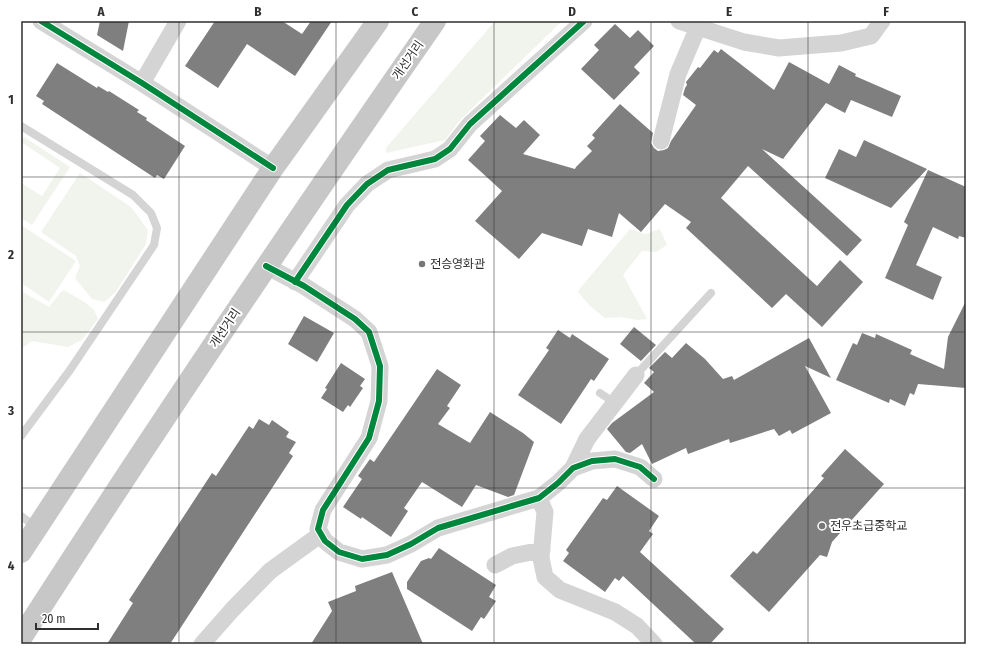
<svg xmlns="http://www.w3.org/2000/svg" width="987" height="665" font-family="'Fira Sans Condensed','Noto Sans KR',sans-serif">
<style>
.green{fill:#f1f4ed}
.building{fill:#7f7f7f}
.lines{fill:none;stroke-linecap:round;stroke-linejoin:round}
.service{stroke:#d4d4d4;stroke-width:8}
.minor{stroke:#d4d4d4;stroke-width:17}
.primary{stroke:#c7c7c7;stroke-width:22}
.cycleway-casing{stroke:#fff;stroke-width:8}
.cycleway{stroke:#00873e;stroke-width:6}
.grid{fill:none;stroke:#2f2f2f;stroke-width:1;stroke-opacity:0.55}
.poi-dot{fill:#787878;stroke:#fff;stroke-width:1.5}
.labels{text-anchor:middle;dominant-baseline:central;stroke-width:4;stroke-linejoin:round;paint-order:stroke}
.street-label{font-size:12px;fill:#2f2f2f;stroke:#fff}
.poi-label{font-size:12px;fill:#2f2f2f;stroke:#fff;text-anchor:start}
.neatline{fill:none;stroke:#2f2f2f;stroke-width:1.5}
.grid-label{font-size:13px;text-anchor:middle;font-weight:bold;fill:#2f2f2f}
</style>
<rect width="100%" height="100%" fill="#fff"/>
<!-- green -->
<path class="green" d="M495,21H562L460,120L445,140L386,153V148Z
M24,137L70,167L32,225L21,218V183L42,196L60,168L21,142Z
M80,173L131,207L148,230L146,244L115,293L104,302L92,299L75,278L80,266L76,256L41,232Z
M21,225L76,261L49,302L21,283Z
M630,229L645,234L660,229L667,245L656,252L642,251L623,275L647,319L638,320L620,317L605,318L590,306L578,292L582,286Z
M64,290L86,303L94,310L98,319L82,340L68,347L32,341L21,349V291L49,307L60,293Z"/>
<!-- building -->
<path class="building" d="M100,21H129L123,51L97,35Z
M215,21H282L302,34L311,21H332L295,76L247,44L218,88L185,66Z
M615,24L630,38L638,30L654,46L634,67L640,73L614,100L581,69L599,50L594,45Z
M721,49L774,90L789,62L829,84L839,65L856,74L855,76L901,96L892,117L851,100L845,113L826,103L783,159L762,149L862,240L847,256L748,166L721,198L817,286L840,260L863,282L822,327L786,294L772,308L686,228L691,222L665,204L641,232L619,213L612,237L588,229L582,246L542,233L519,259L475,221L502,191L468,160L485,141L480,136L500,115L516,128L524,120L540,135L523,154L575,169L576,167L592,151L587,146L595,138L592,135L620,104L653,133L651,143L654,148L658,151L664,150L668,148L671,141L696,105L683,95L685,88L687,85L686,82L698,67L700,68L714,50L718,53Z
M57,63L97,88L98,86L108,92L109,91L139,110L137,112L147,118L146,120L185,146L164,179L157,175L155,178L42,104L44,101L36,96Z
M864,140L927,169L891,208L825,178L839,149L856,157Z
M928,170L966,187V238L959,236L958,239L933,227L916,265L942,277L933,300L885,278L908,225L904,222Z
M966,301V388L918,384L914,395L910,393L905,406L890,399L889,403L836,380L853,343L857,345L862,333L875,338L876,334L912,350L910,354L944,369L948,337Z
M304,316L334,333L317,362L288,344Z
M634,327L656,345L641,361L620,344Z
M558,330L570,338L572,334L609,359L594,381L591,379L561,424L518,395L549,350L546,348Z
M809,338L831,378L805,366L831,413L792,434L790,430L779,436L774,429L730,443L729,439L688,454L686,448L652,464L642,444L630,453L626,452L607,429L612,423L654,392L644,383L654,372L649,368L665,352L672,358L686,343L705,359L723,379L732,376L734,380Z
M341,363L365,379L360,386L363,388L350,407L348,405L343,412L321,398L327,389L325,388Z
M437,369L461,385L447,406L450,408L438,424L470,443L490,412L523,433L534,442L514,495L508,497L476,485L462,507L422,482L404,508L408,511L391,537L362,517L361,519L343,507L362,479L358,476L370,459L374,462Z
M259,419L269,425L272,420L289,432L286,437L296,442L289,453L293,456L170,644H107L133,603L129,600L212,473L216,476L249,426L253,429Z
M845,449L884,484L832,542L827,557L820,555L769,612L730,576L753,551L757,554L824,478L821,476Z
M617,486L659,516L649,531L653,534L640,552L724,629L710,644H696L623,576L619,581L615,578L605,592L563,561L569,553L566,550L603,498L607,500Z
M439,548L496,585L489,597L496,601L484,619L481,617L472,631L407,589V582L421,561L429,558L431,559Z
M392,572L423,644H311L332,611L328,602L356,591L355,586Z"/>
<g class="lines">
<!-- service -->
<path class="service" d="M21,126L133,195L151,213L157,228L154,245L70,370L21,436
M636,375L711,293
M600,393L615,403
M21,516L36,527"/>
<!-- minor -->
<path class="minor" d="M41,21L142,83L273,168
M679,21L744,42L779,48L841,43L871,36L882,21
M142,83L178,21
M661,141L678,74L698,27
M266,266L304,286L355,319L369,332L380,366L379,401L369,438L323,510L318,529L325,541L339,552L362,559L387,555L411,544L438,528L539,498L558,483L573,468L592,461L615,459L640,467L654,479
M295,282L347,205L367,184L388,170L435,159L450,149L470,124L584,21
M573,468L587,439L636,375
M539,498L545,512L541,558L545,577L560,590L615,612L637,626L654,644
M495,565L512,556L542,550
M202,644L232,610L270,571L321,534"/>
<!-- primary -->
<path class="primary" d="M21,552L273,168L378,21
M21,638C155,429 294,224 435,21"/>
<defs>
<path id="cycleway" d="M41,21L142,83L273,168
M266,266L304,286L355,319L369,332L380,366L379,401L369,438L323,510L318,529L325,541L339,552L362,559L387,555L411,544L438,528L539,498L558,483L573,468L592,461L615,459L640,467L654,479
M295,282L347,205L367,184L388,170L435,159L450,149L470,124L584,21"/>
</defs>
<!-- cycleway casing -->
<use href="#cycleway" class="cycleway-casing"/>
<!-- cycleway -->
<use href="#cycleway" class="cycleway"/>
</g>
<!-- grid -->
<path class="grid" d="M179,21V644M336,21V644M494,21V644M651,21V644M808,21V644M21,177H966M21,332H966M21,488H966"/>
<!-- markers -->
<g class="poi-dot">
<circle cx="422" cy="264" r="4"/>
<circle cx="822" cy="526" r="4"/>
</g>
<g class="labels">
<!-- street labels -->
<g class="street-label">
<text transform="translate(408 60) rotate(-55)">개선거리</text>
<text transform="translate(225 328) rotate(-56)">개선거리</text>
</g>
<!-- poi labels -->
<g class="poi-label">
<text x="430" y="264">전승영화관</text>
<text x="830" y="526">전우초급중학교</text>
</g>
</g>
<!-- border -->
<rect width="987" height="665" fill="none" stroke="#ffffff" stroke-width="44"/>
<!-- scale -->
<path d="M36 623v6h62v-6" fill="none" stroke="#2f2f2f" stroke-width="2"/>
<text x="42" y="623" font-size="12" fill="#2f2f2f" stroke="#ffffff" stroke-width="3" paint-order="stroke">20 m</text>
<rect x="22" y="22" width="943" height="621" class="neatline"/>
<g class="grid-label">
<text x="101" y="16">A</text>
<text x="258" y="16">B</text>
<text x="415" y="16">C</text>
<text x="572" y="16">D</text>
<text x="729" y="16">E</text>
<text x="886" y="16">F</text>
<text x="11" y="104">1</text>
<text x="11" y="259">2</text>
<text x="11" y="415">3</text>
<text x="11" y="570">4</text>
</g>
</svg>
